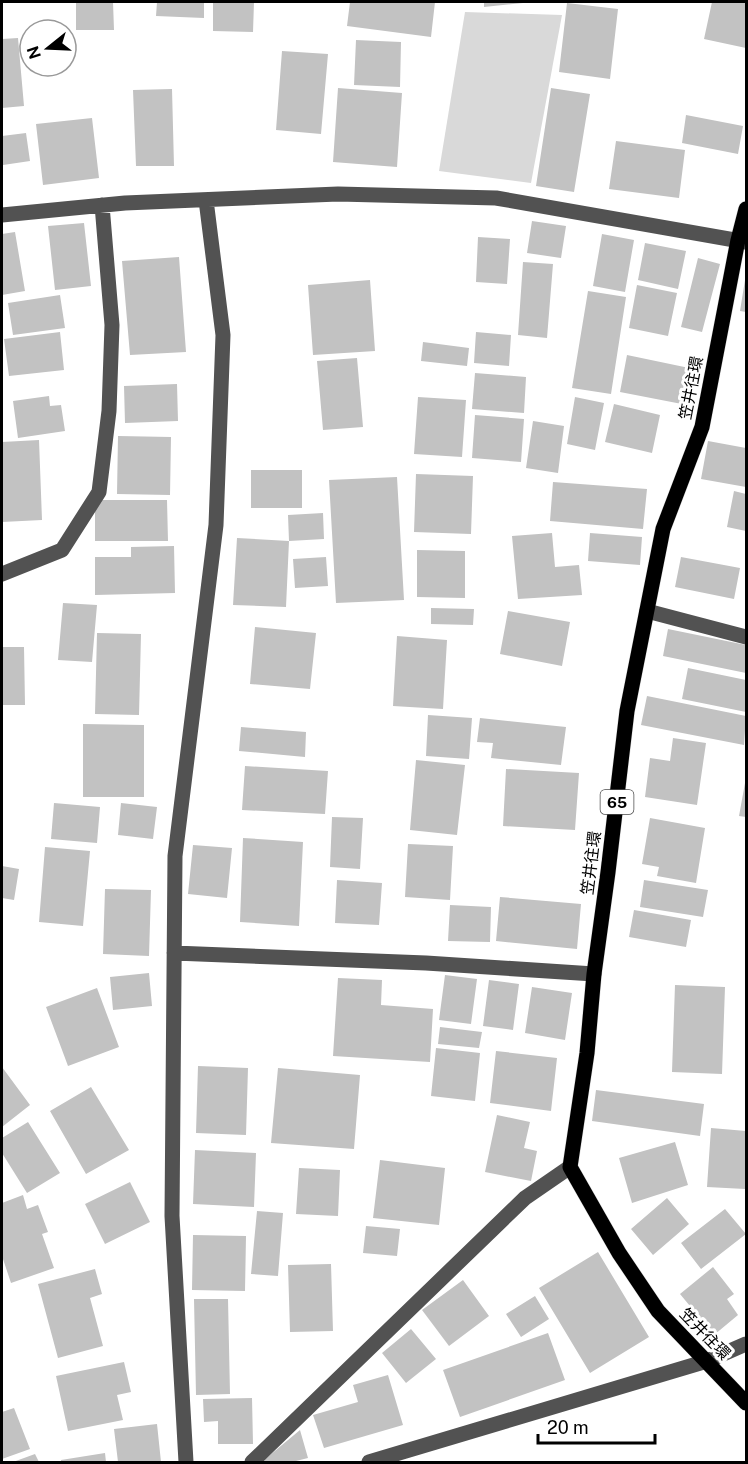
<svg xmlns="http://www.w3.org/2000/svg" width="748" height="1464" font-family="'Public Sans','Noto Sans JP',sans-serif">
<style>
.green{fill:#d9d9d9}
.building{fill:#c2c2c2}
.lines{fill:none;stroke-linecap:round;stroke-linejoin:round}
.major-casing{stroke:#dbdbdb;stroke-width:16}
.minor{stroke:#525252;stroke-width:15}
.major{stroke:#000;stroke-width:15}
.labels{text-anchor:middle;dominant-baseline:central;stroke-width:6;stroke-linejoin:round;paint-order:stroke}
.shield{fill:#fff;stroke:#4c4c4c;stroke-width:1.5}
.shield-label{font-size:15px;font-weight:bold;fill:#000}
.street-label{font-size:16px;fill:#000;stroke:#fff}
</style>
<rect width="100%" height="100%" fill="#fff"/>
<!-- green -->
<path class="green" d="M465,12L562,15L531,183L439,171Z"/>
<!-- building -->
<path class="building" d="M76,2H113L114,30H76Z
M157,2H204V18L156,16Z
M213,2H254L253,32L213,31Z
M350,2H435L431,37L347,26Z
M484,2H523V3L484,7Z
M712,2H746V48L704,39Z
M567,3L618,9L610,79L559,72Z
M18,38L24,106L2,108V39Z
M356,40L401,42L400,87L354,85Z
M282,51L328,54L321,134L276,130Z
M338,88L402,93L397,167L333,162Z
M551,88L590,94L574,192L536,186Z
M172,89L174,166H136L133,90Z
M686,115L743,126L738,154L682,143Z
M92,118L99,178L43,185L36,124Z
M26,133L30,161L3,165L2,136Z
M616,141L685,150L679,198L609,189Z
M532,221L566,226L561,258L527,253Z
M84,223L91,286L55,290L48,226Z
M15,232L25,291L2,295V234Z
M602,234L634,240L625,292L593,286Z
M478,237L510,239L507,284L476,282Z
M645,243L686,251L678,289L638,280Z
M179,257L186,352L130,355L122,261Z
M698,258L720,264L702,332L681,327Z
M523,262L553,264L547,338L518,335Z
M370,280L375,351L313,355L308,285Z
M745,280L746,281V312L740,311Z
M637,285L677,293L668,336L629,328Z
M588,291L626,297L611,394L572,388Z
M60,295L65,328L13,335L8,303Z
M60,332L64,370L9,376L4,339Z
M476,332L511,335L509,366L474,363Z
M423,342L469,348L467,366L421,361Z
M627,355L694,369L687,405L620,392Z
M357,358L363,427L323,430L317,361Z
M475,373L526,377L524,413L472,409Z
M177,384L178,421L125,423L124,386Z
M49,396L50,406L61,405L65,431L18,438L13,401Z
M418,397L466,400L462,457L414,454Z
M575,397L604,403L595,450L567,444Z
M614,404L660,415L652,453L605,442Z
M475,415L524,419L521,462L472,458Z
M533,421L564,426L558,473L526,468Z
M118,436L171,437L170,495L117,494Z
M39,440L42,520L2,522V442Z
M708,441L746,448V487L701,479Z
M251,470H302V508H251Z
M416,474L473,476L471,534L414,532Z
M397,477L404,600L336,603L329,480Z
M553,482L647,489L643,529L550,521Z
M734,491L746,494V531L727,527Z
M95,500H167L168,541H95Z
M323,513L324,539L289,541L286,607L233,605L237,538L289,541L288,515Z
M552,533L555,567L579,565L582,595L518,599L512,536Z
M590,533L642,537L640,565L588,561Z
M174,546L175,593L95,595V557H131V547Z
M417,550L465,551V598L417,597Z
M326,557L328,586L295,588L293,559Z
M681,557L740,568L734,599L675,587Z
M63,603L97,605L92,662L58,660Z
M431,608L474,609L473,625L431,624Z
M508,611L570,622L562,666L500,654Z
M255,627L316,633L310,689L250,684Z
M668,629L746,645V673L663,656Z
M97,633L141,634L139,715L95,714Z
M397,636L447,640L443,709L393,706Z
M2,647H24L25,705H2Z
M688,668L746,680V712L682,699Z
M647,696L746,716L744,745L641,725Z
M428,715L472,718L469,759L426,756Z
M480,718L566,727L561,765L491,758L493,743L477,742Z
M83,724L144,725V797H83Z
M241,727L306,732L305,757L239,751Z
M673,738L706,743L697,805L645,797L650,758L670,761Z
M416,760L465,765L457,835L410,830Z
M245,766L328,771L325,814L242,810Z
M506,769L579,773L575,830L503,826Z
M745,783L746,784V817L739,816Z
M54,803L100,807L97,843L51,839Z
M121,803L157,807L153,839L118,835Z
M332,817L363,818L360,869L330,867Z
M650,818L705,828L696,883L657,876L659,867L642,864Z
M243,838L303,842L299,926L240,922Z
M408,844L453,846L450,900L405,897Z
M193,845L232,848L227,898L188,894Z
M45,847L90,851L83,926L39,922Z
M2,866L19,869L14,900L2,898Z
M337,880L382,883L379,925L335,923Z
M644,880L708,890L703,917L640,907Z
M105,889L151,890L149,956L103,954Z
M500,897L581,904L577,949L496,941Z
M450,905L491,907L490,942L448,941Z
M634,910L691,920L686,947L629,937Z
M149,973L152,1006L113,1010L110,977Z
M445,975L477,979L471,1024L439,1020Z
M338,978L382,980L381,1005L433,1009L430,1062L333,1056Z
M489,980L519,984L513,1030L483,1026Z
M675,985L725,987L722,1074L672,1072Z
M532,987L572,993L565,1040L525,1033Z
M97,988L119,1047L68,1066L46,1007Z
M440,1027L482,1032L479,1048L438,1044Z
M436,1048L480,1053L475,1101L431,1096Z
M496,1051L557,1058L551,1111L490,1103Z
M198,1066L248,1068L246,1135L196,1133Z
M2,1067L30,1105L2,1127Z
M278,1068L360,1075L354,1149L271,1143Z
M91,1087L129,1150L86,1174L50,1111Z
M596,1090L704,1104L700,1136L592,1121Z
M497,1115L530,1122L524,1148L537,1151L531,1181L485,1172Z
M28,1122L60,1173L27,1193L2,1153V1138Z
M711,1128L746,1131L745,1189L707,1187Z
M675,1142L688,1185L632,1203L619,1158Z
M195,1150L256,1153L254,1207L193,1204Z
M380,1160L445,1168L439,1225L373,1218Z
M299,1168L340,1170L338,1216L296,1214Z
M130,1182L150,1222L105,1244L85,1204Z
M23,1195L27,1209L38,1205L48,1232L42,1234L54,1268L11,1283L2,1256V1203Z
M667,1198L689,1224L653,1255L631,1229Z
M725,1209L746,1234L701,1269L681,1243Z
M257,1211L283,1213L278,1276L251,1274Z
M366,1226L400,1229L397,1256L363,1253Z
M193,1235L246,1236L245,1291L192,1290Z
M598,1252L649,1337L590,1373L539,1288Z
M331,1264L333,1331L290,1332L288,1265Z
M713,1267L734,1294L727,1299L738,1315L714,1335L680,1294Z
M95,1269L102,1294L90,1298L103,1346L58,1358L38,1284Z
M463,1280L489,1316L449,1346L422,1310Z
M535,1296L549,1319L521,1337L506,1314Z
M194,1299H228L230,1394L196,1395Z
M411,1329L436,1359L406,1383L382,1353Z
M548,1333L565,1380L460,1417L443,1370Z
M124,1362L131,1392L117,1395L123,1420L68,1431L56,1376Z
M388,1375L403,1425L324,1448L313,1415L358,1402L353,1385Z
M252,1398L253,1444H218V1421L204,1422L203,1399Z
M14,1408L30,1449L2,1459V1412Z
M157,1424L161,1462H118L114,1429Z
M300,1430L308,1458L292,1462H265L264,1460Z
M105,1453L106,1462H61V1460Z
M35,1454L39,1462H13Z"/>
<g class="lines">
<defs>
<path id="major" d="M746,209L738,240L702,427L663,529L627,711L608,872L594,974L587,1053L570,1167L619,1253L658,1311L746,1403"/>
</defs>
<!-- major casing -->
<use href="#major" class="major-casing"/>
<!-- minor -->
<path class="minor" d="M2,215L125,203L338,194L496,198L746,242
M2,574L62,550L99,492L109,411L112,325L102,205
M647,611L746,637
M174,953L426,963L594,974
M186,1462L172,1216L175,856L216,525L223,335L206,200
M252,1462L525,1198L570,1167
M369,1462L707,1361L746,1344"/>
<!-- major -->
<use href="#major" class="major"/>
</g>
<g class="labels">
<!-- shield labels -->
<rect class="shield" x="600.5" y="790" width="33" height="24" rx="4.5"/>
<g class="shield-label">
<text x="617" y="802">65</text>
</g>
<!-- street labels -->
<g class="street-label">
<text transform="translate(691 388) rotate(-79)">笠井往環</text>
<text transform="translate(591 863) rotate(-83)">笠井往環</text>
<text transform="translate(705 1334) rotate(46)">笠井往環</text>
</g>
</g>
<!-- border -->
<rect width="748" height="1464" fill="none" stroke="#000000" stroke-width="6"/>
<!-- north arrow -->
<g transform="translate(48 48) rotate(252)"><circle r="28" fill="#ffffff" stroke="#999999" stroke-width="1.5"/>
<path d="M0-4.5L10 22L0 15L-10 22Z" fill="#000000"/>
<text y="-9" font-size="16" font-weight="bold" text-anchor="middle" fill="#000000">N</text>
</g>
<!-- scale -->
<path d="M538 1434v9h117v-9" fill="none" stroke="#000000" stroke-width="3"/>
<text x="547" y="1434" font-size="18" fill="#000000" stroke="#ffffff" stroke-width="4.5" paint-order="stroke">20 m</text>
</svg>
